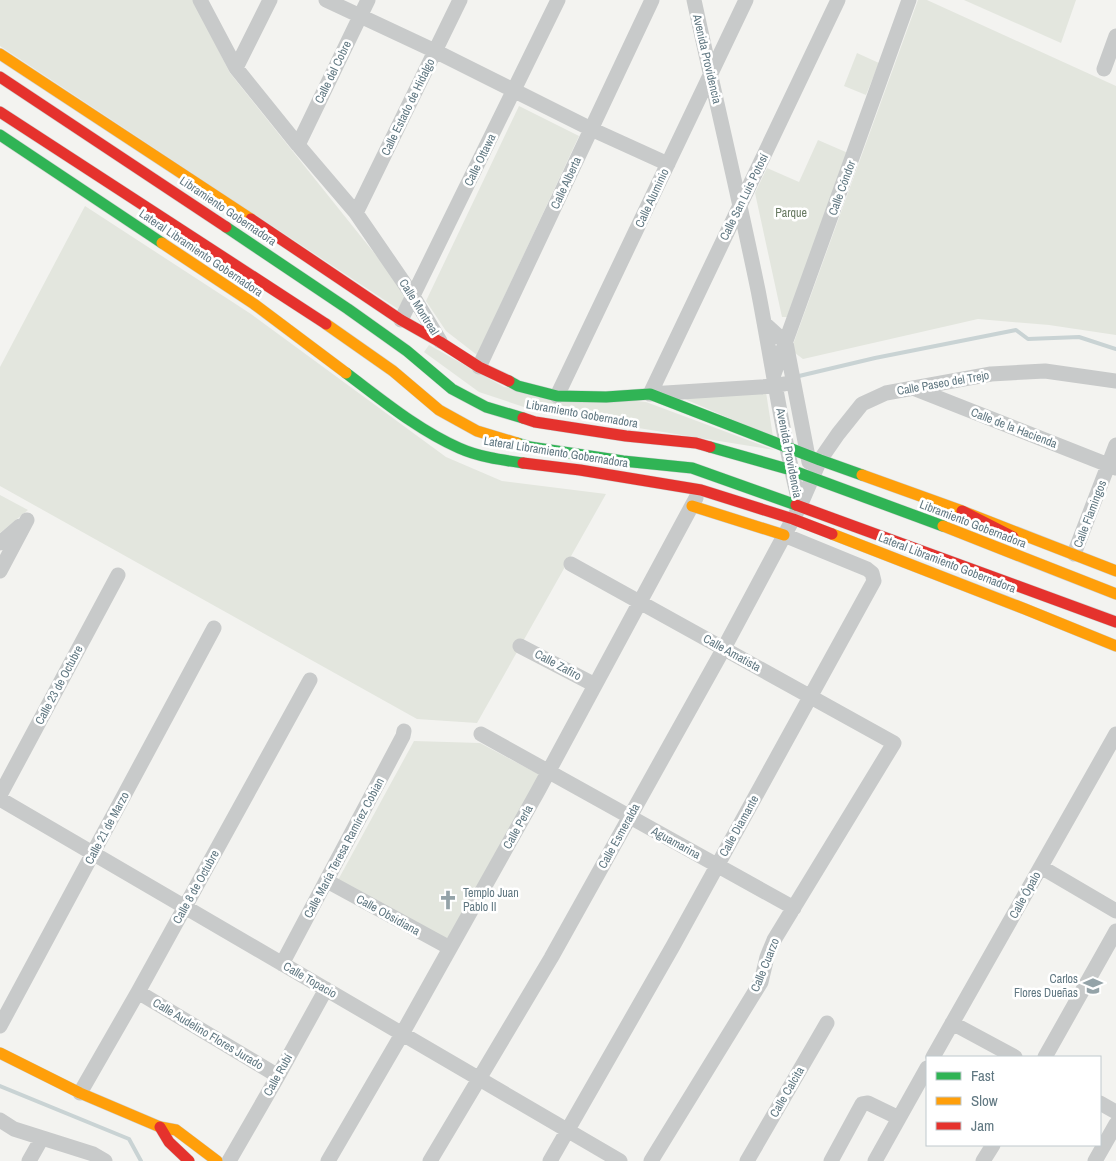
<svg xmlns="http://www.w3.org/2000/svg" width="1116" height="1161" font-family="'Archivo Narrow',sans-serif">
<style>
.green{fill:#e3e6de}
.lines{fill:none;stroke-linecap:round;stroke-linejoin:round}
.stream{stroke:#c9d3d4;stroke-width:4}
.fast-casing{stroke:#ced0cf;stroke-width:12}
.slow-casing{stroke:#ced0cf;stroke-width:12}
.jam-casing{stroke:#ced0cf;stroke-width:12}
.street{stroke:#c8caca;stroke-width:15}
.fast{stroke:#30b455;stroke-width:11}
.slow{stroke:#ff9f0a;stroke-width:11}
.jam{stroke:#e5322d;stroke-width:11}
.labels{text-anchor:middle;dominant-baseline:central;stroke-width:5;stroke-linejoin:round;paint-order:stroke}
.street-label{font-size:12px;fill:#617882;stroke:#fff}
.park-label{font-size:12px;fill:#687961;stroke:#fff}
.poi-label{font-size:12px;fill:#617882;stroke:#fff;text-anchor:start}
</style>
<rect width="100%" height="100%" fill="#f3f3f0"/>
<!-- green -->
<path class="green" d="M0,0H193L230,73L407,294L398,309L0,46Z
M918,0H927L1116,86V335L1049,325L978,319L803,359L791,350Z
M964,0H1076L1061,43Z
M857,53L879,63L866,95L844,86Z
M519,106L579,136L477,355L446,331L426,301Z
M818,140L848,153L787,317H782L755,193L767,168L799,182Z
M85,206L251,314L446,457L502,481L606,494L477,723L417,719L0,486V367Z
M429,345L504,387L646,402L775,450L539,412L479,392L424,352Z
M766,392L773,437L680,397Z
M0,495L28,510L0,533Z
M414,741L480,743L540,775L449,941L338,880Z"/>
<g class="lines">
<!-- stream -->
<path class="stream" d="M799,376L875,358L1016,330L1028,339L1079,337L1116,349
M0,1086L129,1139L141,1161"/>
<defs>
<path id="fast" d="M0,135L162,243
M226,227L348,309L407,351L452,389L486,407L523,418
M346,373C382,400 418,430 459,448C479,457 502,460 523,463
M509,381L518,386L557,396L606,397L650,394L820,460L862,475
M517,443L530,447L623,461L692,468L796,505
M710,447L791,470L943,526"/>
<path id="slow" d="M0,54L251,219
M162,243L254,304L346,373
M326,324L393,371L439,410L477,431L517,443
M862,475L962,511L1116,571
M692,506L784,535
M943,526L1116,594
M832,534L1025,609L1116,646
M0,1053L80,1093L160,1127L176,1130L217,1161"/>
<path id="jam" d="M0,77L226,227
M0,112L326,324
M251,219L401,320L440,342L479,367L509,381
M523,418L535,422L626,436L696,443L710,447
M523,463L580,470L701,490L793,519L832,534
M796,505L1116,622
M962,511L1013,537
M160,1127L169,1142L189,1161"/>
</defs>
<!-- fast casing -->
<use href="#fast" class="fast-casing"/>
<!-- slow casing -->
<use href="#slow" class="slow-casing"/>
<!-- jam casing -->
<use href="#jam" class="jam-casing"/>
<!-- street -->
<path class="street" d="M200,0L236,68L298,145L356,213L413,296L440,341
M326,0L435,51L591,129L668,164
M694,0C715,97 738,193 758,290C772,362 782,435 800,506
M236,68L270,0
M1104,69L1116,36
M298,145L368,0
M356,213L460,0
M401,320L558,0
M764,323L786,343L809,462
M479,367L652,0
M774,374L909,0
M793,382L775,386L650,394L838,0
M913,388L1116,468
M557,396L746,0
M0,543L20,526
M1074,554L1116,445
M571,564L894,743L774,940L767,957L761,982L651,1161
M0,571L27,520
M520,646L595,685
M481,734L794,908
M0,795L118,575
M0,799L620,1161
M1041,867L1116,911
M327,881L450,948
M282,964L403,736L404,731
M138,992L278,1076
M952,1023L1015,1057
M0,1026L214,628
M933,1057L1116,734
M1045,1057L1116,931
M80,1093L138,992L310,680
M1100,1103L1116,1112
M0,1120L14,1129L93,1154L105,1161
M29,1161L42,1138
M229,1161L278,1076L326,989
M328,1161L402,1034L538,791L696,498
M430,1161L551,958L724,648L800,506L820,460L838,434L862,404L886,393L991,374L1045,371L1116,381
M550,1161L673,946L874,581L872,573L867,569L784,535
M747,1161L827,1023
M831,1161L862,1104L868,1103L899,1118
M875,1161L927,1068
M983,1161L993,1145
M1095,1161L1116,1124"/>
<!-- fast -->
<use href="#fast" class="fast"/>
<!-- slow -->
<use href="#slow" class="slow"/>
<!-- jam -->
<use href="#jam" class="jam"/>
</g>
<!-- icons -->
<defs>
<symbol id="church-bare" viewBox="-9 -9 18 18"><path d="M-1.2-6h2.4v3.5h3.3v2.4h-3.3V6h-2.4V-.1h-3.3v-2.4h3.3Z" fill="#94a3a8" stroke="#fff" stroke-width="2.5" paint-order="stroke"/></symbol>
<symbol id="school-bare" viewBox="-9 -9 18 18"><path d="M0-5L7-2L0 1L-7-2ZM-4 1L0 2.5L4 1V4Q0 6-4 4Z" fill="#94a3a8" stroke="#fff" stroke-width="2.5" paint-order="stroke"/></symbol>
</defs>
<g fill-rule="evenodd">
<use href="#church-bare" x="434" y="886" width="28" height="28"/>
<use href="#school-bare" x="1079" y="972" width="28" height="28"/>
</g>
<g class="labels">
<!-- street labels -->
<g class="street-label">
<text transform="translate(707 59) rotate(77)">Avenida Providencia</text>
<text transform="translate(333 72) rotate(-64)">Calle del Cobre</text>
<text transform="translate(408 107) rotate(-64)">Calle Estado de Hidalgo</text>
<text transform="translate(480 160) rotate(-64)">Calle Ottawa</text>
<text transform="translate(566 183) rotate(-65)">Calle Alberta</text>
<text transform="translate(842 188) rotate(-70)">Calle Cóndor</text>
<text transform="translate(744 197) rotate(-64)">Calle San Luis Potosí</text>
<text transform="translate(652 198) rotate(-65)">Calle Aluminio</text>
<text transform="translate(228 211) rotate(34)">Libramiento Gobernadora</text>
<text transform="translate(201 253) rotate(34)">Lateral Libramiento Gobernadora</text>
<text transform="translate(419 307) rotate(58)">Calle Montreal</text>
<text transform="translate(943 383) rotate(-10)">Calle Paseo del Trejo</text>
<text transform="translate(582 414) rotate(10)">Libramiento Gobernadora</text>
<text transform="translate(1014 428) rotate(21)">Calle de la Hacienda</text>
<text transform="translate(556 452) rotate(9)">Lateral Libramiento Gobernadora</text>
<text transform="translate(789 453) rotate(79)">Avenida Providencia</text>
<text transform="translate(1090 514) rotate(-69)">Calle Flamingos</text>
<text transform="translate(973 524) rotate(21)">Libramiento Gobernadora</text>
<text transform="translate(947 563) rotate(21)">Lateral Libramiento Gobernadora</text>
<text transform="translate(732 653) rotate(29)">Calle Amatista</text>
<text transform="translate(558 665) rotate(28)">Calle Zafiro</text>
<text transform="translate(59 685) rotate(-62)">Calle 23 de Octubre</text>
<text transform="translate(739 826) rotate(-61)">Calle Diamante</text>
<text transform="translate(518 827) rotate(-61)">Calle Perla</text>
<text transform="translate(107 828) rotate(-62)">Calle 21 de Marzo</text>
<text transform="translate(619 836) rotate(-61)">Calle Esmeralda</text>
<text transform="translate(676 843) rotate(29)">Aguamarina</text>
<text transform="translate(344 848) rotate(-62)">Calle María Teresa Ramírez Cobian</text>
<text transform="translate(196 887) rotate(-61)">Calle 8 de Octubre</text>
<text transform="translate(1025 895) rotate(-61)">Calle Ópalo</text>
<text transform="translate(388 915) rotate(29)">Calle Obsidiana</text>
<text transform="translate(765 965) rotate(-68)">Calle Cuarzo</text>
<text transform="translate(310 980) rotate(30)">Calle Topacio</text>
<text transform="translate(208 1034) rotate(31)">Calle Audelino Flores Jurado</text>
<text transform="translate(278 1075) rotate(-61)">Calle Rubí</text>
<text transform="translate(787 1092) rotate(-60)">Calle Calcita</text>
</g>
<!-- park labels -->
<g class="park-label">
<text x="791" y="213">Parque</text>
</g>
<!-- poi labels -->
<g class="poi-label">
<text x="463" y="893">Templo Juan<tspan x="463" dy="14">Pablo II</tspan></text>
<text x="1078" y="979" text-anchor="end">Carlos<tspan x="1078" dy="14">Flores Dueñas</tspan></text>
</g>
</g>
<!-- legend -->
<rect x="926" y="1056" width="175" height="90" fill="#ffffff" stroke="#c0c9cd"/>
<rect x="936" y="1072" width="25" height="8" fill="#30b455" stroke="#c0c9cd"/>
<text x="971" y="1081" font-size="15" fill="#617882">Fast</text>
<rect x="936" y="1097" width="25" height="8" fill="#ff9f0a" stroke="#c0c9cd"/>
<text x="971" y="1106" font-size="15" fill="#617882">Slow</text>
<rect x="936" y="1122" width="25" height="8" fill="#e5322d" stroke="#c0c9cd"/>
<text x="971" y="1131" font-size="15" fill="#617882">Jam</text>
</svg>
